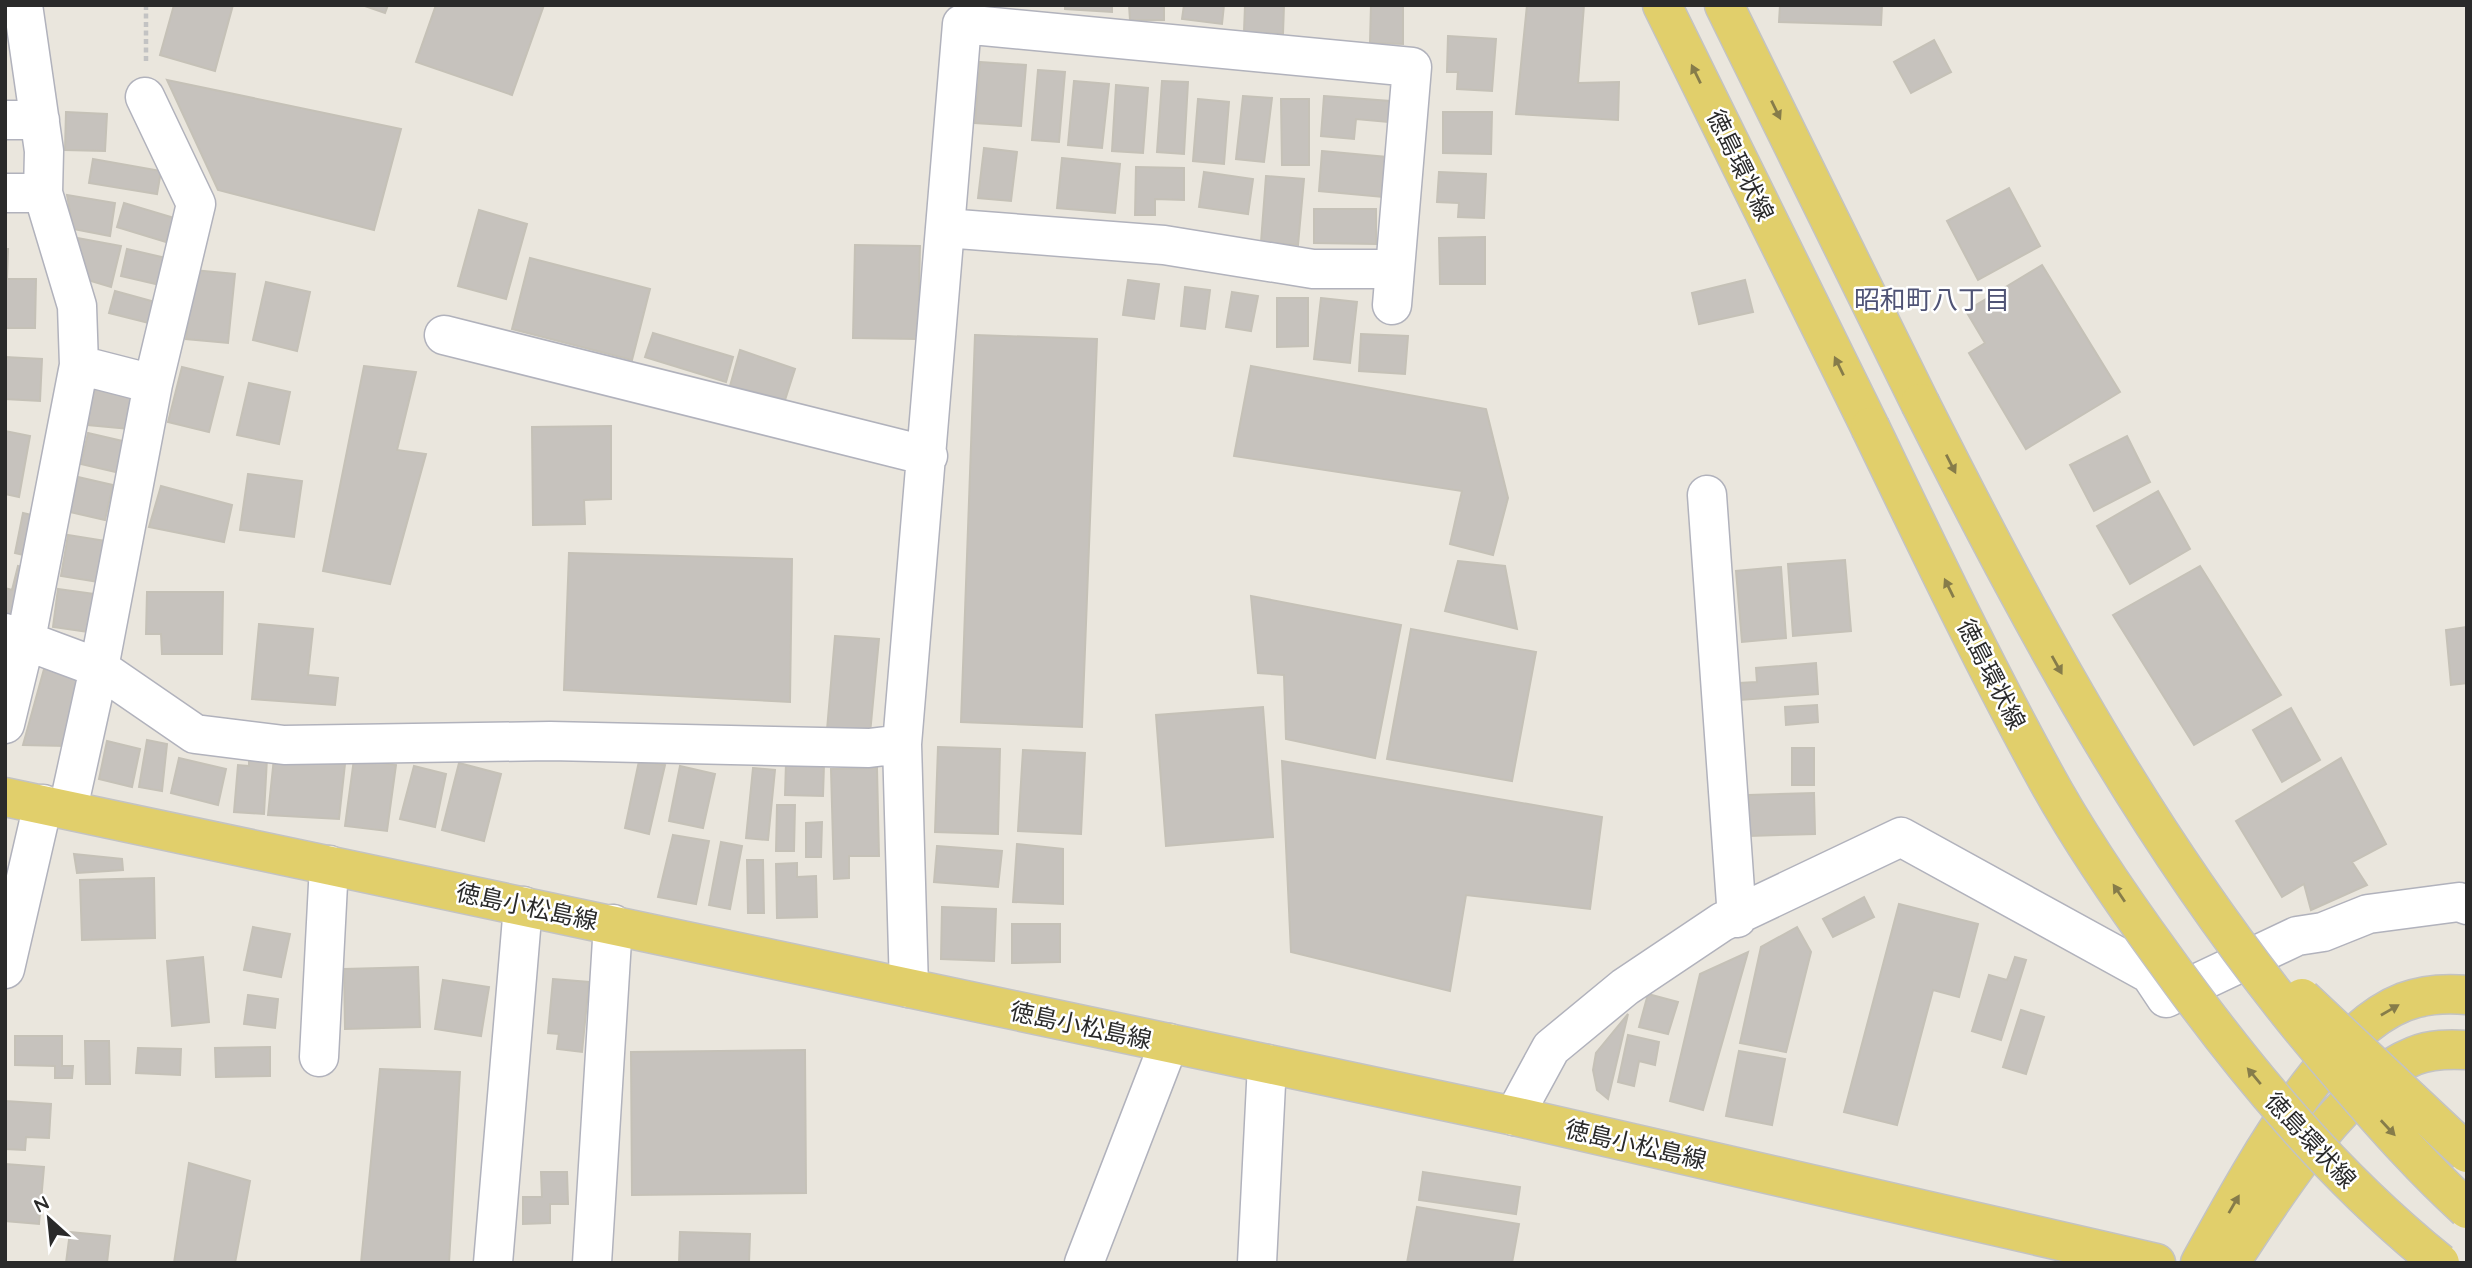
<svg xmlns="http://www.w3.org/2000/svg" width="2472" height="1268" font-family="Quicksand,'Noto Sans JP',sans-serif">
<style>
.building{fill:#c6c2bd;stroke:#c5c1b7;stroke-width:2}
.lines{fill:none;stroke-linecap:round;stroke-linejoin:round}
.minor-casing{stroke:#b1b2bc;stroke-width:41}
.major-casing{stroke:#c3c3c3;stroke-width:41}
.path{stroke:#c3c3c3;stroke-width:4.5;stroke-dasharray:5 3.5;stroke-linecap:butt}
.minor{stroke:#fff;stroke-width:38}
.major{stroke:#e1cf6b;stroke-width:38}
.major-bridge-casing{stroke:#c3c3c3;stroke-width:41;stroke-linecap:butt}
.major-bridge{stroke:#e1cf6b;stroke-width:38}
.oneway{fill:#867c4a}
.labels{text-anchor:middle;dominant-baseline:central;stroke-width:5;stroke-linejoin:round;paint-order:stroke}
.street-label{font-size:24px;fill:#2a2a2a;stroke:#fff}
.neighbourhood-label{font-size:26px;fill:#4f5375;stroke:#fff}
</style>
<rect width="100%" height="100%" fill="#eae6dd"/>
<!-- building -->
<path class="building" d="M174,5H233L215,71L160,55Z
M362,5H388L385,13Z
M436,5H544L512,95L416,62Z
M1065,5H1112V12L1065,9Z
M1129,5H1164V20H1130Z
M1184,5H1224L1222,24L1182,19Z
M1245,5H1284L1283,34L1244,32Z
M1371,5H1403V44L1370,43Z
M1527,5H1584L1578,83L1619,82L1618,120L1516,114Z
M1780,5H1882L1881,25L1779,22Z
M1448,36L1496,39L1492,91L1457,89L1458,72H1447Z
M1934,40L1951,72L1911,93L1894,62Z
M980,62L1026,65L1021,126L975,123Z
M1038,70L1065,72L1059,142L1032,140Z
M167,80L401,129L374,230L218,190Z
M1074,81L1109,84L1102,148L1068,145Z
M1162,81L1188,82L1184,154L1157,152Z
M1116,85L1148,88L1143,153L1112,151Z
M1243,96L1272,98L1264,162L1236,159Z
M1324,96L1390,101L1388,122L1356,119L1354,139L1321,136Z
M1198,99L1229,102L1224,164L1193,161Z
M1281,99H1309V165H1282Z
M66,112L107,114L105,151L65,150Z
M1443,112H1492L1491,154L1443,153Z
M984,148L1017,152L1011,201L978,198Z
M1322,151L1387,157L1383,197L1319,191Z
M1062,158L1120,164L1115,213L1057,208Z
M93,159L161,171L157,194L89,183Z
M1136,167L1184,168V200L1155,199V215H1135Z
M1204,172L1253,179L1248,214L1199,207Z
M1439,172L1486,174L1484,218L1458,217L1459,203L1437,202Z
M1266,176L1304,179L1298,245L1261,242Z
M2009,188L2040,246L1978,280L1947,221Z
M67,195L115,203L110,236L73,229Z
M124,203L174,218L166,242L117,227Z
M1314,209H1376V244L1314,243Z
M479,210L527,224L506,299L458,286Z
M72,237L121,246L111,287L81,278Z
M1485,237V284H1440L1439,238Z
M855,245L920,246L918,339L853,338Z
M5,249H8L7,279H36L35,328H5Z
M127,249L166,258L160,285L121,276Z
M530,258L650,289L632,360L512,329Z
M2042,265L2120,392L2026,449L1969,353L1985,343L1966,311Z
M193,270L235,274L228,343L186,339Z
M1128,280L1159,284L1154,319L1123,315Z
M1745,280L1753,312L1699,324L1692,293Z
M266,282L310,292L297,351L253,340Z
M1185,287L1210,290L1205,329L1181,326Z
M115,291L155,302L149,323L109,313Z
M1232,292L1258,296L1251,331L1226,327Z
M1277,298H1308V346L1277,347Z
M1321,298L1357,302L1350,363L1314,359Z
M653,333L733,357L726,382L645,357Z
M1361,334L1408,336L1405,374L1359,371Z
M975,335L1097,339L1082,727L961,722Z
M740,350L795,369L785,400L730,386Z
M5,357L42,359L40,401L5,399Z
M364,366L416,372L397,450L426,454L390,584L323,571Z
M1251,366L1486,409L1508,498L1493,555L1450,544L1462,491L1234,456Z
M182,367L223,377L209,432L168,422Z
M249,383L290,392L279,444L237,435Z
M92,389L132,393L129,429L88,425Z
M611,426V499L584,500L585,524L533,525L532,427Z
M5,431L30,436L19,497L5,494Z
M88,433L127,442L120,473L81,464Z
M2127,436L2150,482L2094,511L2070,465Z
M248,474L302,481L294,537L240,530Z
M78,477L113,485L105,520L70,512Z
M161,486L232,505L224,542L149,527Z
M2158,491L2190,549L2130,584L2097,526Z
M23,513L40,517L32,557L15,553Z
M68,535L106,541L99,582L61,576Z
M569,553L792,559L790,702L564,690Z
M1845,560L1851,631L1793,636L1788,564Z
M1458,561L1505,566L1517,629L1445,611Z
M18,566L32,570L20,619L5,616V588L12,590Z
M2200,566L2281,695L2194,745L2113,615Z
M1781,567L1786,638L1742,642L1736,571Z
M58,589L95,594L89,632L53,627Z
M147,592H223L222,654H162L161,634H146Z
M1251,596L1401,625L1375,758L1286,739L1284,675L1258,673Z
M259,624L313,629L308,675L338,678L335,705L252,699Z
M2467,627V683L2451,685L2446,630Z
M1411,629L1536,652L1512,781L1387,759Z
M835,636L879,639L870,734L827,730Z
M1816,663L1818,694L1740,700L1739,683L1757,682L1756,668Z
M44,669L79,674L66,746L23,745Z
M1817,705L1818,722L1786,725L1785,707Z
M1263,707L1273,837L1166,846L1156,715Z
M2291,708L2320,760L2282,782L2253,730Z
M147,740L167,744L162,791L139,787Z
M107,741L140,749L132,787L99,779Z
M938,747L1000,749L998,834L935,832Z
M1792,748H1814V785H1792Z
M1023,750L1085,753L1081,834L1018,831Z
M249,757L267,758L264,814L234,812L238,765L249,766Z
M179,758L226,769L218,805L171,793Z
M274,758L345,764L339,819L268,815Z
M2341,758L2386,844L2352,862L2367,885L2311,910L2304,884L2282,897L2236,821Z
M354,759L396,765L387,831L345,826Z
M639,761L665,765L649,834L625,828Z
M1282,761L1602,817L1590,909L1466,895L1450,991L1291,952Z
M459,763L501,774L484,841L442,830Z
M786,763L824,764L823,796L785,795Z
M414,766L446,774L435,827L400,819Z
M680,766L715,774L703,828L669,821Z
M753,768L775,770L768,840L746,838Z
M877,768L879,856H849V878L834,879L831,769Z
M1814,793L1815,834L1749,836V795Z
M777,805H795L794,851H776Z
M822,822L821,857H806V823Z
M673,835L709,841L696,904L658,897Z
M721,842L742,846L730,909L709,905Z
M1017,844L1063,849V904L1013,902Z
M937,846L1002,851L998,887L934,882Z
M74,854L122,859L123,870L77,873Z
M747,860H763L764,913H748Z
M797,863V877L816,876L817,917L777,918L776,864Z
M154,878L155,938L82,940L80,880Z
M1864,897L1874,917L1833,937L1823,919Z
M1899,904L1978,924L1959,997L1933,990L1897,1125L1844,1112Z
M942,907L996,909L994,961L941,959Z
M1012,924H1060V962L1012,963Z
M253,927L290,934L281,977L244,970Z
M1797,927L1811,952L1786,1052L1740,1043L1761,947Z
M1748,952L1703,1110L1670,1101L1700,974Z
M203,957L209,1022L172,1026L167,961Z
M2015,957L2026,960L2001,1040L1972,1031L1989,975L2007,980Z
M418,967L420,1027L345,1029L344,969Z
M553,979L589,982L582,1052L557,1049L559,1034L548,1033Z
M443,980L489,987L481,1036L435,1029Z
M1648,994L1678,1002L1668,1034L1639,1027Z
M248,995L278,999L275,1028L244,1024Z
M2021,1010L2044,1017L2026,1074L2003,1067Z
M1628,1014L1608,1099L1597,1090L1593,1070L1596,1053Z
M1628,1035L1659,1042L1655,1065L1639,1061L1634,1086L1618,1082Z
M15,1036H62V1066H73L72,1078H55V1066L15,1065Z
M85,1041H109L110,1084H86Z
M270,1047V1076L216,1077L215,1048Z
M138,1048L181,1049L180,1075L136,1073Z
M805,1050L806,1193L632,1195L631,1052Z
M1739,1051L1785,1059L1772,1125L1726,1116Z
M380,1069L460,1072L449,1263H361Z
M5,1101L51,1104L49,1138L26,1137L25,1150L5,1149Z
M189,1163L250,1181L235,1263H174Z
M5,1164L44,1167L39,1224L5,1221Z
M541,1172H567L568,1204H550V1223L523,1224V1197H542Z
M1423,1172L1520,1187L1516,1214L1419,1200Z
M1417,1207L1519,1224L1512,1263H1407Z
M70,1232L110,1236L107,1263H66Z
M680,1232L750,1234L749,1263H653H679Z"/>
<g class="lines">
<defs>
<path id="minor" d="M5,120H40
M5,193H43
M945,228L1164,245L1313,269H1395
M444,335L928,456
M79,365L153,384
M1707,495L1737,918
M5,633L99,668L195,734L284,745L550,741L869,748L902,744
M5,724L28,629L79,365L77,306L43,193L44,151L23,5
M68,809L99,668L153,384L196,204L145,97
M5,969L43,804
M909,988L902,744L962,24L1412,67L1392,305
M319,1057L329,865
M1514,1116L1551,1048L1625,987L1722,922L1901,837L2150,974L2166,998L2297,936L2323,932L2368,914L2459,902L2467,905
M493,1263L523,906
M592,1263L613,924
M1084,1263L1169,1043
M1257,1263L1267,1064"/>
<path id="major" d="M1662,5L1870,427
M1724,5L1920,403
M5,797L1514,1116L2156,1263
M2200,1263C2243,1187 2321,1034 2404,1002C2425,994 2445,993 2467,995
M2230,1263C2272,1199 2342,1085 2414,1056C2431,1049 2449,1049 2467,1050"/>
</defs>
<!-- minor casing -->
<use href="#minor" class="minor-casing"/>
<!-- major casing -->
<use href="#major" class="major-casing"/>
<!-- path -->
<path class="path" d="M146,61V5"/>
<!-- minor -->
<use href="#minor" class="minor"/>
<!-- major -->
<use href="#major" class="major"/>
<defs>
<path id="major-bridge" d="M1920,403C2042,645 2167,877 2347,1082C2385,1126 2424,1170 2467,1209
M1870,427C1926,543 1981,659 2043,772C2078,837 2121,899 2164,958C2245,1071 2332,1176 2440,1263
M2302,998L2467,1153"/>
</defs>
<!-- major-bridge casing -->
<use href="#major-bridge" class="major-bridge-casing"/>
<!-- major-bridge -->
<use href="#major-bridge" class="major-bridge"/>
</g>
<!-- one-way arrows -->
<defs><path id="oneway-solid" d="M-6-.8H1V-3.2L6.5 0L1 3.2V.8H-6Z" transform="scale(1.75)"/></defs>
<g class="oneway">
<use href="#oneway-solid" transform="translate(1696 74) rotate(-116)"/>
<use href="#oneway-solid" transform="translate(1776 110) rotate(64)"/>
<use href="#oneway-solid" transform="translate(1839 366) rotate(-116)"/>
<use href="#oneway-solid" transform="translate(1951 464) rotate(63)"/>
<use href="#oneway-solid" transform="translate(1949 588) rotate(-116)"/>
<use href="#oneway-solid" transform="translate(2057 665) rotate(61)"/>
<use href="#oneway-solid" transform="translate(2119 893) rotate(-124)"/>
<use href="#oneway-solid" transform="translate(2390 1010) rotate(-30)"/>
<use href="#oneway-solid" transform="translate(2254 1076) rotate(-130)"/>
<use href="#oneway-solid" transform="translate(2388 1128) rotate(47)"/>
<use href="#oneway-solid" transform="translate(2234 1204) rotate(-60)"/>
</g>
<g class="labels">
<!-- street labels -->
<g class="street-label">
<text transform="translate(1741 165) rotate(64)">徳島環状線</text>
<text transform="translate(1992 674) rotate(63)">徳島環状線</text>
<text transform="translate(527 906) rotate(12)">徳島小松島線</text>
<text transform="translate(1081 1025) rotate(12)">徳島小松島線</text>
<text transform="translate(2311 1140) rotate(47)">徳島環状線</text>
<text transform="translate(1636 1144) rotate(13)">徳島小松島線</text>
</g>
<!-- neighbourhood labels -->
<g class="neighbourhood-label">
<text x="1932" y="299">昭和町八丁目</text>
</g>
</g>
<!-- border -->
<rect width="2472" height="1268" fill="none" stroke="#2a2a2a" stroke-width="14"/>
<!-- north arrow -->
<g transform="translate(49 1219) rotate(333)" stroke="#ffffff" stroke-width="5" paint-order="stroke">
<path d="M0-5L12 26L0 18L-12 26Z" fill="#2a2a2a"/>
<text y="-10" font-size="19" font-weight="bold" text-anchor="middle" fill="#2a2a2a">N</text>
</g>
</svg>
